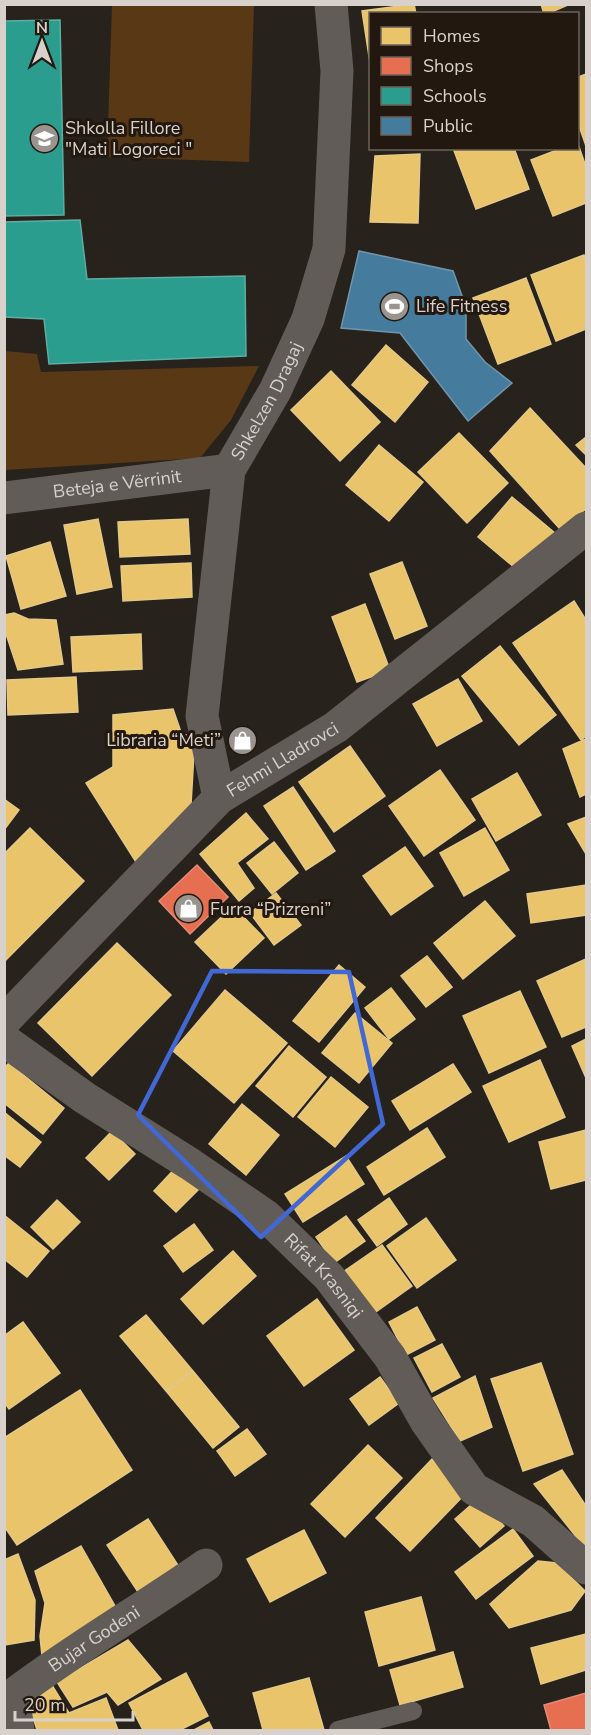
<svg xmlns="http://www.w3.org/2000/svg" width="591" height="1735" font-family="'Nunito Sans',sans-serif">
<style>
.green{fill:#593816}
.homes{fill:#e9c46a;stroke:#e4c887;stroke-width:1.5}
.shops{fill:#e76f51;stroke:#e28c76;stroke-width:1.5}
.schools{fill:#2a9d8f;stroke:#5eada1;stroke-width:1.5}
.public{fill:#457b9d;stroke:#7195ab;stroke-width:1.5}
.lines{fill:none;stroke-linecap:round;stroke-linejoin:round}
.lane{stroke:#615c58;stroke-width:18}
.street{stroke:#615c58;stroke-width:33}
.marked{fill:none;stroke:#4268d5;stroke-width:4.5;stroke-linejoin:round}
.labels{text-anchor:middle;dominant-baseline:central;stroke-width:6;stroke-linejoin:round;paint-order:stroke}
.poi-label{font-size:18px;fill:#d8d1cb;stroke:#22180f;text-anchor:start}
.street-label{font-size:18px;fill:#d8d1cb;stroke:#22180f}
</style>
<rect width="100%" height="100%" fill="#28221c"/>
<!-- green -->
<path class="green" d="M112,5H254L249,162L107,157Z
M5,351L37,354L41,372L259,366L231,420L200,458L5,470Z"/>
<!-- homes -->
<path class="homes" d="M414,4L416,14H370V63L362,11Z
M541,4H570L547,14H544Z
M586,74V146L578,123V77Z
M578,144L586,167V203L553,216L531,160L562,148H578Z
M453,148H514L529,189L476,209Z
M420,154L418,223L370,222L375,156Z
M584,255L586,262V329L556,341L531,275Z
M526,278L551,344L498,364L473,298Z
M386,345L428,382L395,422L352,385Z
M331,371L380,422L340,461L291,410Z
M530,408L586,468V509L560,529L490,451Z
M459,433L508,483L467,523L418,472Z
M586,437V455L576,445Z
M379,445L423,482L389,521L346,485Z
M512,497L555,533L521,573L478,537Z
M98,519L112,587L77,594L64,525Z
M188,519L190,554L120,557L118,522Z
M50,542L66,596L21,609L6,556Z
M402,562L427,626L395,639L370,574Z
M191,563L192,597L123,601L121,566Z
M574,601L586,620V736L581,740L513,643Z
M365,604L390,670L357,682L332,617Z
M14,613L28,619L56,620L63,664L18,670L4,628V615Z
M141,634L142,669L73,672L71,637Z
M500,646L556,715L519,745L462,676Z
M76,677L78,712L8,715L7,680Z
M458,679L482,721L437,746L413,704Z
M173,709L182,735H195L191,805L136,862L86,783L113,767V715Z
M586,739V794L580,797L563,749Z
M350,746L385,796L334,832L299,782Z
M440,770L475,820L424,856L389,806Z
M517,773L541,815L496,841L472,799Z
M293,787L335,851L306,870L264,806Z
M4,799L19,810L4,830Z
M246,813L268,839L237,863L254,888L239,901L200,854Z
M586,817V854L568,824Z
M30,828L84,881L5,961L4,854Z
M485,828L509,870L464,896L440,853Z
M274,842L298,873L272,894L247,863Z
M405,847L433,886L391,915L363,876Z
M586,885V915L531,923L527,894Z
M276,893L301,925L274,945L250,913Z
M485,901L515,936L463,979L434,943Z
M233,906L264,938L226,974L195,942Z
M117,943L171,995L92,1076L38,1023Z
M427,956L452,987L426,1007L401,976Z
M586,959V1027L562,1037L537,981Z
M339,965L365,987L319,1042L293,1021Z
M391,988L415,1019L389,1039L365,1008Z
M225,990L287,1043L234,1103L173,1051Z
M520,991L546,1047L489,1073L463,1016Z
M355,1013L392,1043L359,1083L322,1053Z
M586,1039V1078L572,1046Z
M289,1046L326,1077L293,1117L256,1086Z
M540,1060L565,1117L509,1142L483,1086Z
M9,1063L64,1108L43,1134L4,1103V1068Z
M453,1064L471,1092L410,1130L392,1101Z
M331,1077L368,1107L335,1147L298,1117Z
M242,1104L279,1135L246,1175L209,1144Z
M4,1112L41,1142L20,1167L4,1155Z
M427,1128L445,1157L384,1195L367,1167Z
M586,1130V1180L551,1189L539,1142Z
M112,1131L135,1154L109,1180L86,1158Z
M346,1156L364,1184L303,1222L285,1194Z
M180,1163L203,1185L176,1212L154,1191Z
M389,1198L407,1224L377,1246L358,1220Z
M57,1200L80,1222L53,1249L31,1227Z
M4,1215L49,1251L27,1277L4,1259Z
M346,1216L365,1241L334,1263L316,1237Z
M426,1218L456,1260L417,1288L387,1246Z
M194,1224L213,1250L183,1272L164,1246Z
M382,1245L412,1286L373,1314L343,1272Z
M233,1251L256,1276L203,1324L181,1299Z
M317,1299L354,1350L304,1386L267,1336Z
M417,1307L435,1340L406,1355L389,1322Z
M146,1315L192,1370L166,1391L120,1336Z
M23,1322L60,1373L9,1409L4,1402V1336Z
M442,1344L460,1377L432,1392L414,1358Z
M541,1363L573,1454L523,1471L491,1379Z
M193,1371L239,1427L213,1448L167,1392Z
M475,1376L492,1427L460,1441L433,1398Z
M380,1377L399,1403L369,1425L350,1399Z
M80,1390L132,1470L17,1545L4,1526V1438Z
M247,1429L266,1454L235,1476L217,1451Z
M368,1445L402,1478L345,1537L311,1504Z
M432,1459L467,1492L410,1551L376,1518Z
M562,1470L586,1506V1549L534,1484Z
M479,1498L504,1526L480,1547L455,1519Z
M148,1519L183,1573L142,1598L107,1545Z
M513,1529L533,1556L476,1599L455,1572Z
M304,1530L326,1573L270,1602L247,1559Z
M81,1546L119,1613L42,1656L40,1636L45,1603L35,1571Z
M18,1554L35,1600L34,1640L4,1645V1560Z
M538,1561L557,1563L585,1591L571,1610L509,1628L490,1604Z
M421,1597L435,1650L379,1666L365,1612Z
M586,1634V1670L541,1684L531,1648Z
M128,1640L161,1679L118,1705L107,1692L73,1707L57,1682Z
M453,1652L463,1687L400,1705L390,1670Z
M186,1673L208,1716L180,1730H143L129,1703Z
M309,1678L324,1730H263L253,1693Z
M50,1682L69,1713L106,1698L118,1730H37L31,1711L35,1691Z
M209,1722L213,1730H194Z"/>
<!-- shops -->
<path class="shops" d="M197,865L228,897L190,934L159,901Z
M586,1693V1730H551L544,1705Z"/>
<!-- schools -->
<path class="schools" d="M60,20L64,215L4,216V21Z
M80,220L87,279L245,276L246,356L49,364L44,319L4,317V222Z"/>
<!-- public -->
<path class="public" d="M359,251L453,271L466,307V339L485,362L512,383L468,421L400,333L341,328Z"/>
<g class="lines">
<!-- lane -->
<path class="lane" d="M338,1730L413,1711"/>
<!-- street -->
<g class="street">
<path id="s1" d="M4,498L229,470"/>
<path id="s2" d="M219,798L202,716L229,470L275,391L308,319L329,249L337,71L331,4"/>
<path id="s3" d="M4,1021L219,798L336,727L586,528"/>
<path id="s4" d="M4,1040L85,1098L190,1164L266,1216L329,1277L390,1357L426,1421L474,1489L533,1521L586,1568"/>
<path id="s5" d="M18,1730L13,1695C75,1648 143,1609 206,1565"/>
</g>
</g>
<!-- marked area -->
<path class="marked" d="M212,971L349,972L383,1124L261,1237L138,1115Z"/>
<!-- icons -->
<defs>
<symbol id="school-disc" viewBox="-11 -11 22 22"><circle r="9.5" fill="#9a948e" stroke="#22180f"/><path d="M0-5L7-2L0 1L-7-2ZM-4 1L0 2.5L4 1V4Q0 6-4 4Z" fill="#fff"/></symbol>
<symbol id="stadium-disc" viewBox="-11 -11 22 22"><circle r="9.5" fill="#9a948e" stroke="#22180f"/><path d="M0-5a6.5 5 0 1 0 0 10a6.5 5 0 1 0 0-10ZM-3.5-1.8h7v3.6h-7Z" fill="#fff"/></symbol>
<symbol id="shop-disc" viewBox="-11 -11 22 22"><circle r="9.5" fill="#9a948e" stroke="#22180f"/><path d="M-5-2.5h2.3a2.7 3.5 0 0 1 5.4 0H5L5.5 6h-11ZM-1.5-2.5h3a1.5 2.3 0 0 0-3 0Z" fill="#fff"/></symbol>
</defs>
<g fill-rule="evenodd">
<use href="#school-disc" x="28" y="122" width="33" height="33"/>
<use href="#stadium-disc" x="378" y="290" width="33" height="33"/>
<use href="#shop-disc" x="226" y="724" width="33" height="33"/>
<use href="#shop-disc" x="172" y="892" width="33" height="33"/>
</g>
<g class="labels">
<!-- poi labels -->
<g class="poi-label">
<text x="65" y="128">Shkolla Fillore<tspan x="65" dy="21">"Mati Logoreci "</tspan></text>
<text x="416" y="306">Life Fitness</text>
<text x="221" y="740" text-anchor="end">Libraria “Meti”</text>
<text x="210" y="909">Furra “Prizreni”</text>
</g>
<!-- street labels -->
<g class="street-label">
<text stroke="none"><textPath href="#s2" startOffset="410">Shkelzen Dragaj</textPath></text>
<text stroke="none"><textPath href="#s1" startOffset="114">Beteja e Vërrinit</textPath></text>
<text stroke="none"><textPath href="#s3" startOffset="384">Fehmi Lladrovci</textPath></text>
<text stroke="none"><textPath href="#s4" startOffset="399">Rifat Krasniqi</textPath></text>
<text stroke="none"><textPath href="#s5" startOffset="134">Bujar Godeni</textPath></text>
</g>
</g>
<!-- border -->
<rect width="591" height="1735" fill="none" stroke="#d8d1cb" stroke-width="12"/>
<!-- legend -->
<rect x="369" y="12" width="210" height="138" fill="#22180f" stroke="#6b625a" stroke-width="1.5"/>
<rect x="381" y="27" width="30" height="18" fill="#e9c46a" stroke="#6b625a" stroke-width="1.5"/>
<text x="423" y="42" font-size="18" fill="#d8d1cb">Homes</text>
<rect x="381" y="57" width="30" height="18" fill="#e76f51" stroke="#6b625a" stroke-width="1.5"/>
<text x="423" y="72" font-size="18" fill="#d8d1cb">Shops</text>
<rect x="381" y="87" width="30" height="18" fill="#2a9d8f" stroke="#6b625a" stroke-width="1.5"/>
<text x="423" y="102" font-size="18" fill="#d8d1cb">Schools</text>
<rect x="381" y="117" width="30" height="18" fill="#457b9d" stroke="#6b625a" stroke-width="1.5"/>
<text x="423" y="132" font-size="18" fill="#d8d1cb">Public</text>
<!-- north arrow -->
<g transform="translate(42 42)" stroke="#22180f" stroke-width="4.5" paint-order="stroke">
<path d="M0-4.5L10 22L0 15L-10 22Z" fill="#d8d1cb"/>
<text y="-9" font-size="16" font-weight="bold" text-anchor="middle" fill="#d8d1cb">N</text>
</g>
<!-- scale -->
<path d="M15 1711v9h118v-9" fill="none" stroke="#d8d1cb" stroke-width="3"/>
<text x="24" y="1711" font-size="18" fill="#d8d1cb" stroke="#22180f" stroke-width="4.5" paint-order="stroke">20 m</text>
</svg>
